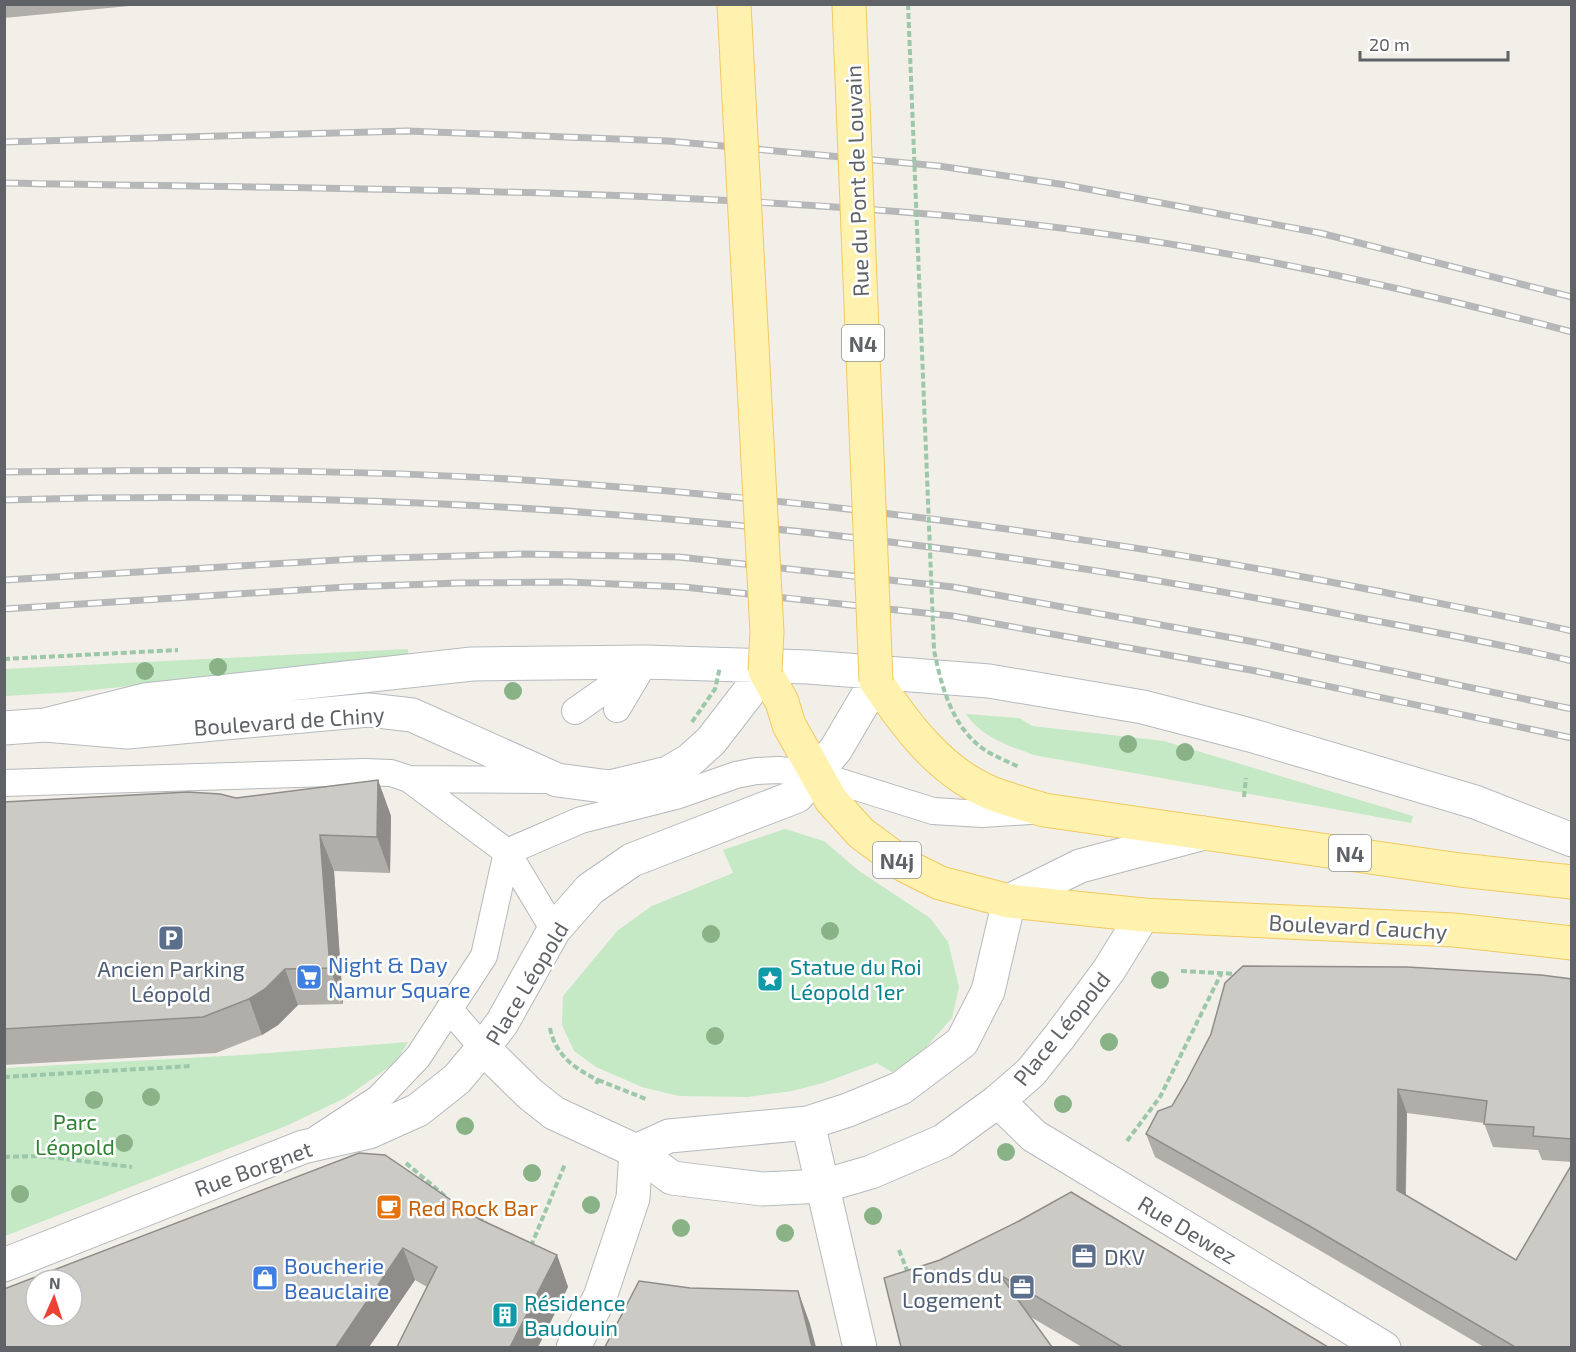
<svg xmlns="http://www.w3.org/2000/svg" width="1576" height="1352" font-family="'Exo 2',sans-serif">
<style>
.green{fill:#c5e8c5}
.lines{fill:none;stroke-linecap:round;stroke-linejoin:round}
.lane-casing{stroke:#b5b8bc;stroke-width:28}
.street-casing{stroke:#b5b8bc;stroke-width:35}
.secondary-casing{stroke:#b6babf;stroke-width:35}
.primary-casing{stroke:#f2c960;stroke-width:35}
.path{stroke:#9cc7a9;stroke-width:4;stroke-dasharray:6 3;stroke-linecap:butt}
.lane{stroke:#fff;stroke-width:26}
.street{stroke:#fff;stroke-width:33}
.secondary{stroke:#fff;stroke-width:33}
.primary{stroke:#fff2af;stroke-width:33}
.rail-casing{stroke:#b6b7b8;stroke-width:7}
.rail{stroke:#fff;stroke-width:4.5;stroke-dasharray:14;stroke-linecap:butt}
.primary-bridge-casing{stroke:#f2c960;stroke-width:35;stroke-linecap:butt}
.path-bridge{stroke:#9cc7a9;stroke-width:4;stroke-dasharray:6 3;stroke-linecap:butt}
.primary-bridge{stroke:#fff2af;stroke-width:33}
.tree{fill:#89b387}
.wall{fill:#afaea9}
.shaded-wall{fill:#8f8d8a}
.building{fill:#cccac5;stroke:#8f8d8a;stroke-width:1.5;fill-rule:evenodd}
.labels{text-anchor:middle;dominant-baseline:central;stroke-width:5;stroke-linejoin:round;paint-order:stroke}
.shield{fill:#fff;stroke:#8f9295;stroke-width:1.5}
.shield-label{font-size:21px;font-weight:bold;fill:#5f6368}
.street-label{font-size:22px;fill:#5f6368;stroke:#fff}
.shop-label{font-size:22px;fill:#366cbe;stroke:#fff;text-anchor:start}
.culture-label{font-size:22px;fill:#0d838f;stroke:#fff;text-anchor:start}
.service-label{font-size:22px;fill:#4e5e75;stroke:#fff}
.park-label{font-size:22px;fill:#348238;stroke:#fff}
.food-label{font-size:22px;fill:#c56008;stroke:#fff;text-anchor:start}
</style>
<rect width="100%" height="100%" fill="#f1efe8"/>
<!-- green -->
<path class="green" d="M408,649V656L74,692L5,696L4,669Z
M966,714L1019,718L1032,726L1164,741L1413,816L1411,823L1034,755C1007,745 983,738 966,714Z
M785,829L824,841L859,871L930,918L948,942L959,987L952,1018L918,1056L892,1072L877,1063L823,1083L792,1091L748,1097L679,1096L642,1087L596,1067L574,1051L562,1025L563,996L618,930L652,906L733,873L723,850Z
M408,1042L396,1062L345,1098L286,1126L5,1236V1068L243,1055Z"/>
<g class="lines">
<defs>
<path id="lane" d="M575,711L645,662L617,709
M409,779L507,852L554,930
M4,783L364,772L391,773L409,779L549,780
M507,852L581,820L676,796L736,775L756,771L779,770L815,774L933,811L982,814L1030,811
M449,1009L483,1048
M318,1138L379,1098L418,1057L484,956L507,852"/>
<path id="street" d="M1009,901L1080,866L1204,833
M998,1101L1034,1136L1384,1348
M808,1123L860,1348
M573,1348L600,1297L633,1198L636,1151"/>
<path id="secondary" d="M45,725L145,700L472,664L645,662L808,667L989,681L1143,707L1250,735L1475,802L1572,840
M4,728L45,725L127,732L369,710L412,715L557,780L610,787L668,773L690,760L711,741L765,671
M483,1048L530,1094L554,1113L636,1151L672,1178L762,1189L823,1186L871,1172L943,1141L998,1101L1031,1072L1060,1036L1109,970L1143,915
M636,1151L669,1136L808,1123L848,1110L901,1088L962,1042L988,991L1009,901
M4,1265L303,1147L369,1132L418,1110L457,1079L483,1048L502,1023L554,930L590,889L632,860L797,796L836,749L876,681"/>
<path id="primary" d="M765,671L782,702L789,725L831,800L861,833L904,865L940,883L1009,901L1143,915L1454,930L1572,943
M876,681C905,724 940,772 991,793C1008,800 1026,804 1044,810L1460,870L1572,882"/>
</defs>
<!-- lane casing -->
<use href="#lane" class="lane-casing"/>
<!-- street casing -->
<use href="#street" class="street-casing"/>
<!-- secondary casing -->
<use href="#secondary" class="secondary-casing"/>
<!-- primary casing -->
<use href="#primary" class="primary-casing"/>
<!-- path -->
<path class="path" d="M4,659L178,650
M1244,797L1246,778
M1181,971L1238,974
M550,1028C555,1055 575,1069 598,1080L596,1084
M4,1077L191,1066
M598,1080L646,1099
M1127,1141L1160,1097L1221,974
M4,1157L40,1156L132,1167
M406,1163L446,1197
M470,1213L486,1223
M531,1246L565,1164
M899,1250L908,1273"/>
<!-- lane -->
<use href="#lane" class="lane"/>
<!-- street -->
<use href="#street" class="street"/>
<!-- secondary -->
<use href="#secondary" class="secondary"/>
<!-- primary -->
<use href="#primary" class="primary"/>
<defs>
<path id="rail" d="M4,142L407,131L668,141L939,166L1066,185L1320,233L1572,297
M4,183C316,189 629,188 940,215C1152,233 1367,277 1572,332
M4,472C192,469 380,469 568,483C834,502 1099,537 1362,588C1432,602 1502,615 1572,631
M4,500C448,487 895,527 1330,612C1411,628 1492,642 1572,661
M4,580L356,559L525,554L679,557L953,587L1260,643L1572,709
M4,609L347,587L459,583L568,582L684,587L953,616L1256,671L1572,738"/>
</defs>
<!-- rail casing -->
<use href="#rail" class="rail-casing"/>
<!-- rail -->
<use href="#rail" class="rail"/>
<defs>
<path id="primary-bridge" d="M734,4L767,632L765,671
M849,4L876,681"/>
</defs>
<!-- primary-bridge casing -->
<use href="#primary-bridge" class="primary-bridge-casing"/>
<!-- path-bridge -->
<path class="path-bridge" d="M908,4L934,650C941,684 951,725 982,748C993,756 1007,761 1019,767
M692,722L715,689L720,667"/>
<!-- primary-bridge -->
<use href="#primary-bridge" class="primary-bridge"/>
</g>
<!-- trees -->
<g class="tree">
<circle cx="218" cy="667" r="9"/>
<circle cx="145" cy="671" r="9"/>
<circle cx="513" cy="691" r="9"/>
<circle cx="1128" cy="744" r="9"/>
<circle cx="1185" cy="752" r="9"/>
<circle cx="830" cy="931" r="9"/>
<circle cx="711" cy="934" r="9"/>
<circle cx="1160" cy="980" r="9"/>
<circle cx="715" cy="1036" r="9"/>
<circle cx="1109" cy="1042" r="9"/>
<circle cx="151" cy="1097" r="9"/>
<circle cx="94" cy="1100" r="9"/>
<circle cx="1063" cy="1104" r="9"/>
<circle cx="465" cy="1126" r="9"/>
<circle cx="124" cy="1143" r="9"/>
<circle cx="1006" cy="1152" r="9"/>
<circle cx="532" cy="1173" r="9"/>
<circle cx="20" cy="1194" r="9"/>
<circle cx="591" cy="1205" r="9"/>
<circle cx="873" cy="1216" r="9"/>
<circle cx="681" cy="1228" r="9"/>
<circle cx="785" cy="1233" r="9"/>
</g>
<!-- wall -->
<path class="wall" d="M4,4H150L4,18Z
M378,780L391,816L390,873L334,871L343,1004L298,1005L278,1025L262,1035L216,1053L4,1065V802L236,798Z
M1572,979V1162L1542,1160L1538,1150L1493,1147L1484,1123L1407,1113L1406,1196L1572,1347H1484L1314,1247L1155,1157L1146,1134Z
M479,1219L557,1255L568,1287L538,1347H397L427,1287L415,1280L369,1347H4Z
M940,1260L1328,1347H1082L1029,1316Z"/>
<!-- shaded-wall -->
<path class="shaded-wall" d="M378,780L391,816L390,873L377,837Z
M320,835L334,871L343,1004L330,968Z
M285,969L298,1005L278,1025L262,1035L249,999Z
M1398,1089L1407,1113L1405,1214L1397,1190Z
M403,1248L415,1280L369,1347H336Z
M557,1255L568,1287L538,1347H510Z
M798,1291L810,1324L816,1347H812Z"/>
<!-- building -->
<path class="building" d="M378,780L377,837L320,835L330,968L285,969L265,989L249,999L203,1017L4,1029V802L188,792L220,794L236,798Z
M1243,966L1407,967L1541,975L1572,979V1139L1533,1136L1534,1127L1484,1124L1487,1101L1398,1089L1397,1190L1516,1260L1572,1164V1347H1515L1306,1224L1146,1134L1158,1111L1172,1106L1186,1082L1211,1034L1225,983Z
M359,1153L385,1155L479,1219L557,1255L510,1347H397L437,1267L403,1248L336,1347H4V1289ZM36,1280H72V1316H36Z
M1071,1192L1328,1347H1122L1000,1275L1052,1347H901L884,1278L940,1260L1019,1221Z
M639,1281L690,1288L798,1291L812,1347H605Z"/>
<!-- icons -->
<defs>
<symbol id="parking-square" viewBox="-11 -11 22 22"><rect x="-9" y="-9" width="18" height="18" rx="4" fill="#5c6f8a" stroke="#fff"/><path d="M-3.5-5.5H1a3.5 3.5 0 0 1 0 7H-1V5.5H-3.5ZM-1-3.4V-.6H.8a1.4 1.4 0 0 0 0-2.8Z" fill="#fff"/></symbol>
<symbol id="supermarket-square" viewBox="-11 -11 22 22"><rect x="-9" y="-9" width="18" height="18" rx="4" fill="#3f7fe0" stroke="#fff"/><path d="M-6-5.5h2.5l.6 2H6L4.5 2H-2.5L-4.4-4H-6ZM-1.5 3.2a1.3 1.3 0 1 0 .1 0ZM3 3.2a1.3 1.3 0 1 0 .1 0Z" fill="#fff"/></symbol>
<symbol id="sight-square" viewBox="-11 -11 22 22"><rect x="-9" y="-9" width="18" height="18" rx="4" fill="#0f9aa8" stroke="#fff"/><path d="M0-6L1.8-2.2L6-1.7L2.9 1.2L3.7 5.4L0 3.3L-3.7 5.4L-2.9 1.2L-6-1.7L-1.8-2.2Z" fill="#fff"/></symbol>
<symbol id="cafe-square" viewBox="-11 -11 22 22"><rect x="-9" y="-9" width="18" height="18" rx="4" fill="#e8710a" stroke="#fff"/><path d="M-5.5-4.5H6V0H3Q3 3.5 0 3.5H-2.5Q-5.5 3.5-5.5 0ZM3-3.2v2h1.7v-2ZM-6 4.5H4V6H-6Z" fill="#fff"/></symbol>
<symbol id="office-square" viewBox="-11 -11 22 22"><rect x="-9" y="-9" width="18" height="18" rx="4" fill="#5c6f8a" stroke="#fff"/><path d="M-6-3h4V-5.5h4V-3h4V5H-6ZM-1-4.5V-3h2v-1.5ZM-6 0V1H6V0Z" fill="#fff"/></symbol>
<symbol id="shop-square" viewBox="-11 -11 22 22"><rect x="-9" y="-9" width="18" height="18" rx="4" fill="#3f7fe0" stroke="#fff"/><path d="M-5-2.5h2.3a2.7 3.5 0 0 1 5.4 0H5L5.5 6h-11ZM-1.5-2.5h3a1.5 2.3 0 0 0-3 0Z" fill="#fff"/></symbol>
<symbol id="building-square" viewBox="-11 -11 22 22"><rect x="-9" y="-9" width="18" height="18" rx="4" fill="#0f9aa8" stroke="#fff"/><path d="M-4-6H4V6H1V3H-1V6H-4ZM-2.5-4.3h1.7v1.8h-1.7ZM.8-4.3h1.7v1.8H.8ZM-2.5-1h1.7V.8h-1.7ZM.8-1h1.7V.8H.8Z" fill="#fff"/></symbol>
</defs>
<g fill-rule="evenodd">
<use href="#parking-square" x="156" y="923" width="30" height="30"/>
<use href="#supermarket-square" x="294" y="962" width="30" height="30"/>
<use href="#sight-square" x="755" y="964" width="30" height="30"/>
<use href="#cafe-square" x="374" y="1192" width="30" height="30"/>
<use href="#office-square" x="1069" y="1241" width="30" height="30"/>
<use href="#shop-square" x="250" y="1263" width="30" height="30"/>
<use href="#office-square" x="1007" y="1272" width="30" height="30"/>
<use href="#building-square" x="490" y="1300" width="30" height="30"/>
</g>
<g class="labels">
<!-- shield labels -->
<g class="shield">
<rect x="842" y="325" width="42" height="36" rx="4.5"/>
<rect x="1329" y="835" width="42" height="36" rx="4.5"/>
<rect x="873" y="842" width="48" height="36" rx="4.5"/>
</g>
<g class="shield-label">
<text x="863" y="343">N4</text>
<text x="1350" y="853">N4</text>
<text x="897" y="860">N4j</text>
</g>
<!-- street labels -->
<g class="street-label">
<text transform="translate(856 181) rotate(-92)">Rue du Pont de Louvain</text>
<text transform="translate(289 720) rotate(-4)">Boulevard de Chiny</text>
<text transform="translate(1358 926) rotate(3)">Boulevard Cauchy</text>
<text transform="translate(526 983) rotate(-59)">Place Léopold</text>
<text transform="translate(1061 1028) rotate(-51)">Place Léopold</text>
<text transform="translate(253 1168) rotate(-20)">Rue Borgnet</text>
<text transform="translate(1188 1229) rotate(31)">Rue Dewez</text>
</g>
<!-- shop labels -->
<g class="shop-label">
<text x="328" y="964">Night &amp; Day<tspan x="328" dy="25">Namur Square</tspan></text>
<text x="284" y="1265">Boucherie<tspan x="284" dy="25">Beauclaire</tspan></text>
</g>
<!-- culture labels -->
<g class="culture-label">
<text x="790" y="966">Statue du Roi<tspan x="790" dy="25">Léopold 1er</tspan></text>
<text x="524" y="1302">Résidence<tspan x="524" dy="25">Baudouin</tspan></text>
</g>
<!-- service labels -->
<g class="service-label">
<text x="171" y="968">Ancien Parking<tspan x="171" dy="25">Léopold</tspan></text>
<text x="1104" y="1256" text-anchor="start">DKV</text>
<text x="1002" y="1274" text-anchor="end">Fonds du<tspan x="1002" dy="25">Logement</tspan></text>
</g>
<!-- park labels -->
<g class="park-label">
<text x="75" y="1121">Parc<tspan x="75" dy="25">Léopold</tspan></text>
</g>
<!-- food labels -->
<g class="food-label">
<text x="408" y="1207">Red Rock Bar</text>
</g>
</g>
<!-- border -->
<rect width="1576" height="1352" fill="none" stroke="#5f6368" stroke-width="12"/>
<!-- north arrow -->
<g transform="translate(54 1298) rotate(3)"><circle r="28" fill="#ffffff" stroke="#bfc1c3" stroke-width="1.5"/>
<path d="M0-4.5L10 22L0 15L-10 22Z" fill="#ea4335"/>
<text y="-9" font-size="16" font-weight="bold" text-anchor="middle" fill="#5f6368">N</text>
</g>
<!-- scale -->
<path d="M1360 51v9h148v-9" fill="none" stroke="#5f6368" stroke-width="3"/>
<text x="1369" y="51" font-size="18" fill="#5f6368" stroke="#ffffff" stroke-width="4.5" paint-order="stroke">20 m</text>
</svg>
